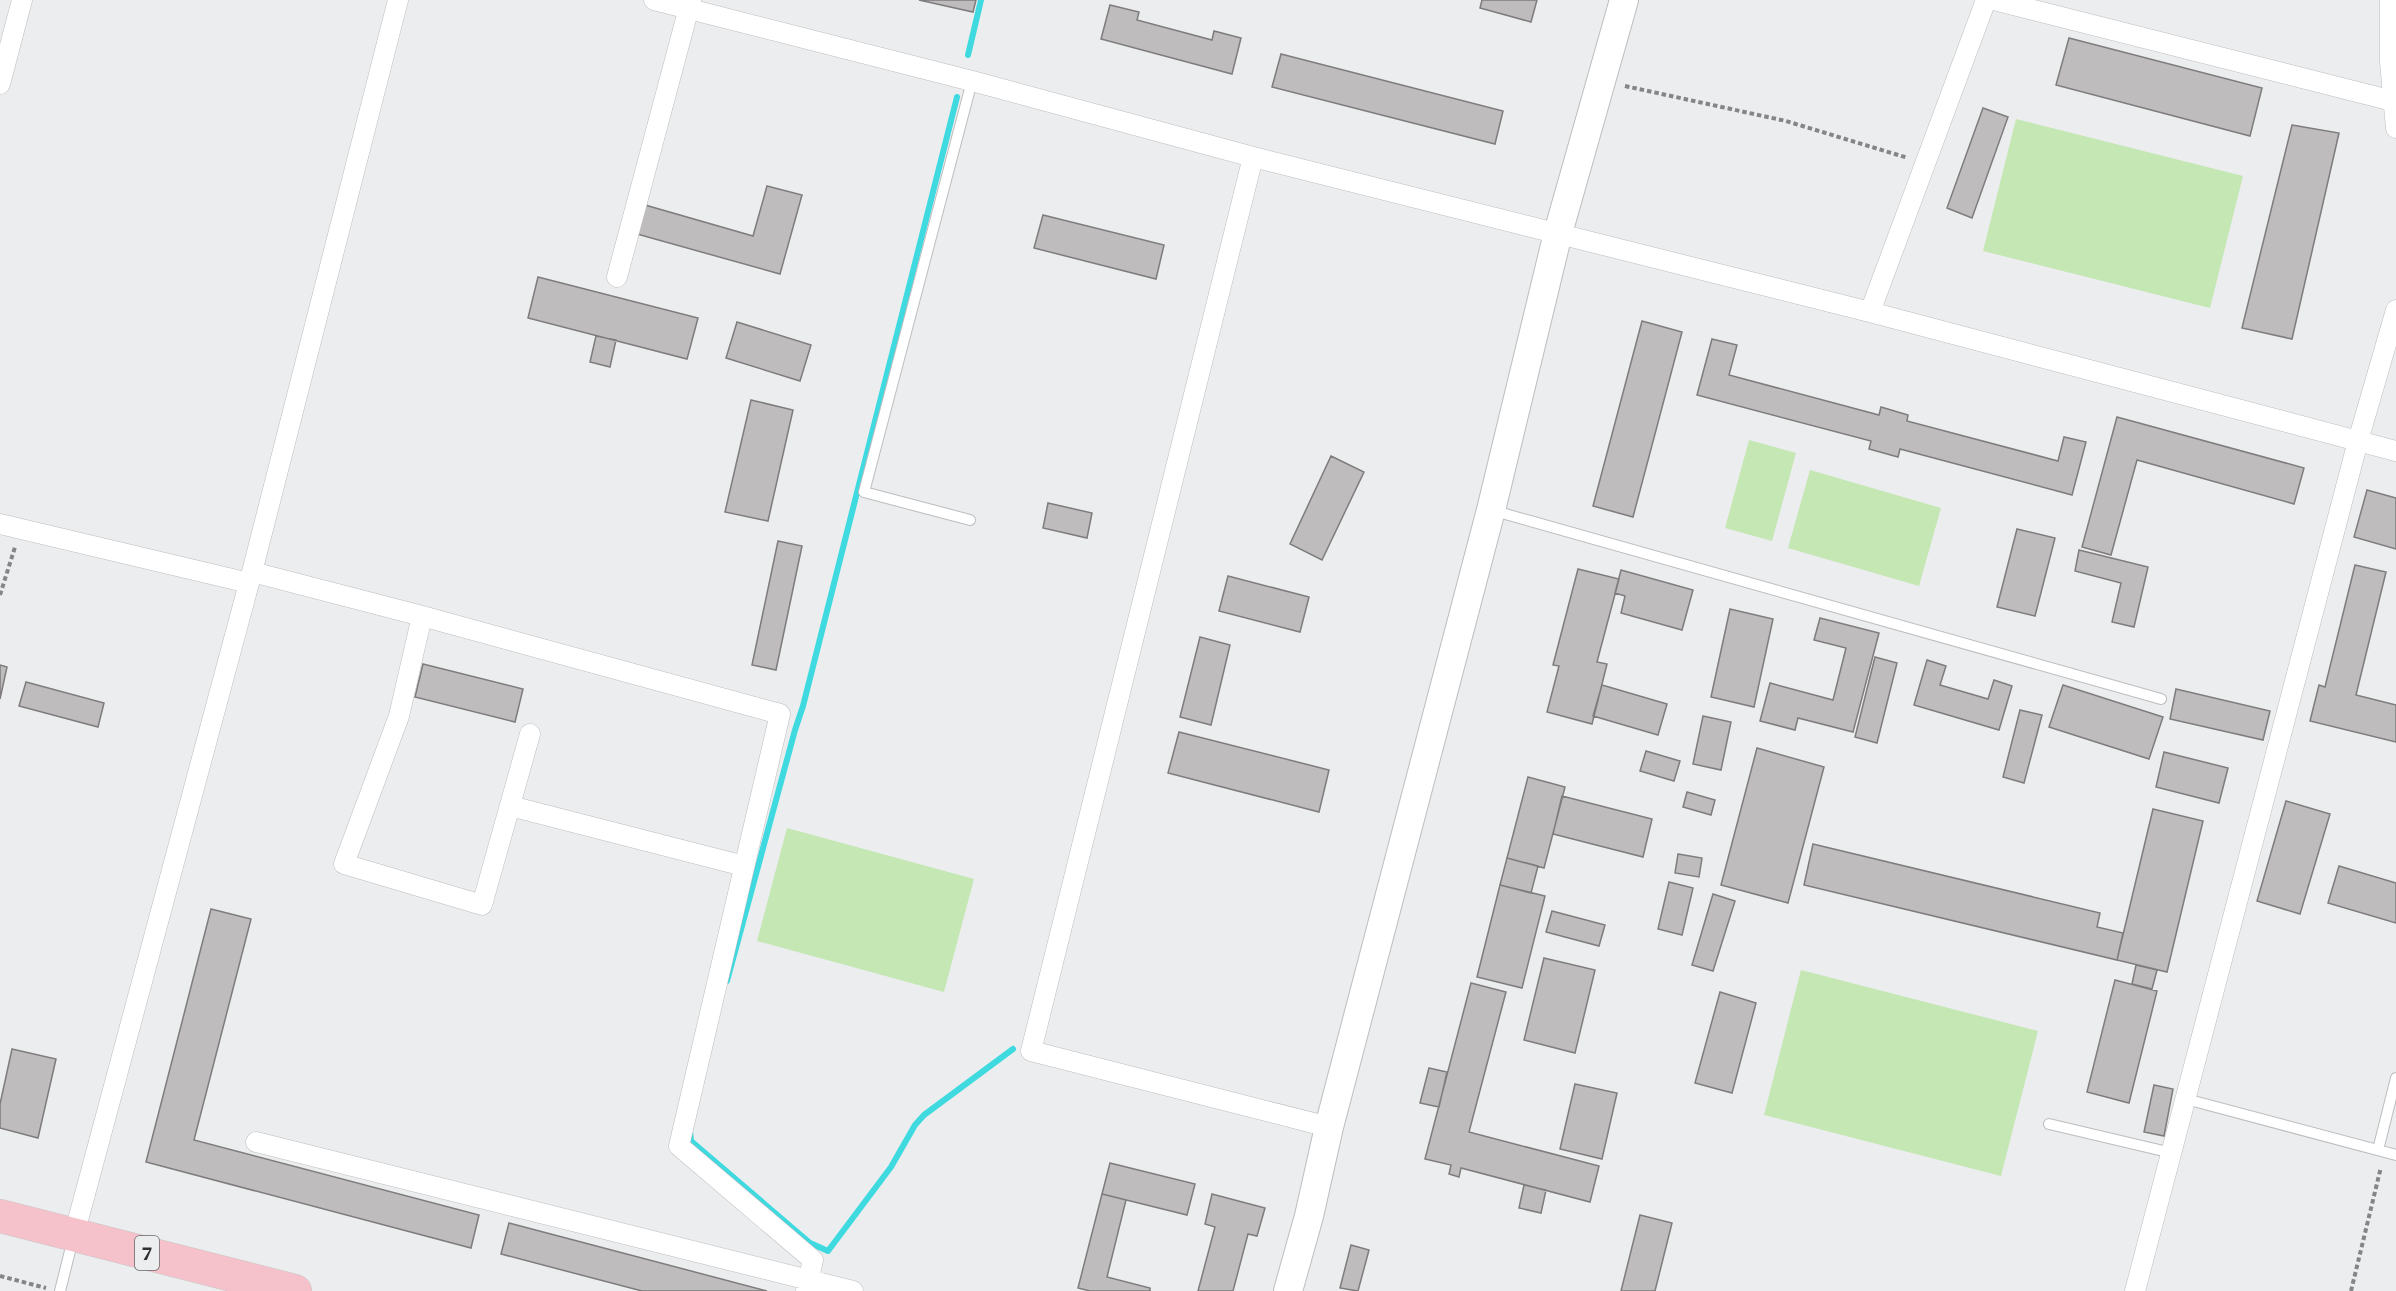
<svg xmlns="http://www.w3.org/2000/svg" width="2396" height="1291" font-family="'Source Serif 4',serif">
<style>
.green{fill:#c5e7b4}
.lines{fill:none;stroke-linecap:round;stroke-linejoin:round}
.stream{stroke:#3fdadf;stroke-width:6}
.building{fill:#bebcbc;stroke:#7e7c7c;stroke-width:1.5}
.lane-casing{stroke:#bcbdbf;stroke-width:12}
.street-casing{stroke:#bcbdbf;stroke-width:21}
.secondary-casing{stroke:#bcbdbf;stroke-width:30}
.highway-casing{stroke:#c9c9c9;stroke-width:34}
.path{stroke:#848586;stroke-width:4;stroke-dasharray:4.5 3;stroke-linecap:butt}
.lane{stroke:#fff;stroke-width:10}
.street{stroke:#fff;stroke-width:20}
.secondary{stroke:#fff;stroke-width:28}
.highway{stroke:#f5c1ca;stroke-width:33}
.labels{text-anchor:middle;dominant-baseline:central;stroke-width:4.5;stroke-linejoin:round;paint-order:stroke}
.shield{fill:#ebedee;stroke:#676868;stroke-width:1.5}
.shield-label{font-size:20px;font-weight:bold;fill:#2e2f2f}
</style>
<rect width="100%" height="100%" fill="#ebedee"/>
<!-- green -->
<path class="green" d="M2016,119L2243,176L2210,308L1983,251Z
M1749,440L1796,453L1772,541L1725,528Z
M1810,470L1941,508L1919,586L1788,548Z
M787,828L974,879L944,992L757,941Z
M1801,970L2038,1031L2001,1176L1764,1115Z"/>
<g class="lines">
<!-- stream -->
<path class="stream" d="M968,55L981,0
M727,981L795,730L803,706L957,97
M690,1131L691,1141L810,1243L828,1251L891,1167L915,1125L924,1115L1013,1049"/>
</g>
<!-- building -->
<path class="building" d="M919,0H976L973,12Z
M1482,0H1537L1531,22L1480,8Z
M1110,5L1139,12L1137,20L1212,40L1214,31L1241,38L1232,74L1101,39Z
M2069,38L2262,88L2250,136L2056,85Z
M1281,54L1503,111L1495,144L1272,87Z
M1983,108L2008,117L1972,218L1947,208Z
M2292,125L2339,133L2292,339L2242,328Z
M767,186L802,195L780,274L637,234L645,205L753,236Z
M1043,215L1164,245L1156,279L1034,248Z
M538,277L698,318L687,359L528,318Z
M1642,321L1682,332L1633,517L1593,506Z
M737,322L811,345L800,381L726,358Z
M596,336L616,340L610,367L590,362Z
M1712,339L1737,345L1729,375L1879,415L1881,407L1908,415L1907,421L2058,461L2064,437L2086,442L2072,495L1900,449L1898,457L1869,449L1871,441L1697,395Z
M751,400L793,410L768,521L725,512Z
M2117,417L2304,468L2294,504L2137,460L2111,555L2082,547Z
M1331,456L1364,472L1322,560L1290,544Z
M2367,490L2396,498V549L2354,537Z
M1048,503L1092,513L1087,538L1043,528Z
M2017,529L2055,538L2035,616L1997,607Z
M778,541L802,546L776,670L752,665Z
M2079,550L2148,567L2134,627L2112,622L2121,583L2075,571Z
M2355,565L2386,572L2356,695L2396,705V742L2310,721L2319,685L2325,687Z
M1578,569L1619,579L1597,662L1607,664L1592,724L1547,712L1559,666L1553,665Z
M1621,570L1693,590L1682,630L1621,613L1625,596L1615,593Z
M1228,576L1309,597L1300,632L1219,611Z
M1730,609L1773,619L1754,707L1711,697Z
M1820,618L1879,633L1853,732L1798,718L1795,730L1760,721L1770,683L1833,700L1846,648L1814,640Z
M1200,637L1230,645L1211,725L1180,717Z
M1875,657L1897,663L1877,743L1855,737Z
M1927,660L1946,666L1940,685L1988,699L1994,680L2012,686L1999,730L1914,705Z
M423,664L523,689L515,722L415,697Z
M0,665L7,667L0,699Z
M26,682L104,703L98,727L19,706Z
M1602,685L1667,704L1658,735L1593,716Z
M2063,685L2163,717L2149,759L2049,727Z
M2176,689L2270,711L2263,740L2170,719Z
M2020,710L2042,715L2024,783L2003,777Z
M1703,716L1731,722L1721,770L1693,764Z
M1179,732L1329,770L1319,812L1168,773Z
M1757,748L1824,767L1788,903L1721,885Z
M1646,751L1680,761L1674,781L1640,771Z
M2164,752L2228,768L2219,803L2156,787Z
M1528,777L1565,787L1544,868L1507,858Z
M1687,792L1715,800L1711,815L1683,807Z
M1562,796L1652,819L1643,857L1553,834Z
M2286,801L2330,814L2300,914L2257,901Z
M2153,809L2203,821L2167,972L2117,960Z
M1813,844L2100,913L2097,927L2123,933L2117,960L1804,885Z
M1678,854L1702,858L1699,877L1675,873Z
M1507,858L1538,866L1531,893L1500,885Z
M2339,866L2396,883V923L2328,903Z
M1669,882L1693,888L1682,935L1658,929Z
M1500,885L1545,896L1522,988L1477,977Z
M1713,894L1735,901L1713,971L1692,965Z
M211,909L251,919L194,1140L479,1215L471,1248L146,1162Z
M1552,911L1605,925L1599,946L1546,932Z
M1544,958L1595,970L1575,1053L1524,1040Z
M2136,965L2157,970L2152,989L2132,984Z
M2115,980L2157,991L2129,1103L2087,1092Z
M1471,983L1506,992L1469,1132L1599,1166L1590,1202L1461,1168L1459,1177L1449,1174L1451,1165L1425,1159Z
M1720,992L1756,1003L1732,1093L1695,1083Z
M12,1049L56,1059L38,1138L0,1128V1104Z
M1429,1068L1447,1072L1439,1107L1420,1103Z
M1575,1084L1617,1093L1602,1159L1560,1149Z
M2154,1085L2173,1089L2164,1136L2144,1132Z
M1110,1163L1195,1184L1187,1215L1102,1194Z
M1524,1185L1546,1190L1541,1213L1519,1208Z
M1102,1194L1126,1200L1107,1277L1150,1288V1291H1090L1078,1288Z
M1212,1194L1265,1208L1257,1236L1248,1234L1233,1291H1198L1215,1227L1205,1224Z
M1640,1215L1672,1223L1655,1291H1621Z
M509,1223L767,1291H642L501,1254Z
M1351,1245L1369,1250L1358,1291L1340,1288Z"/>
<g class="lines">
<defs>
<path id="lane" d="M1491,510L2161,699
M970,520L864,492L972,81
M2186,1099L2396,1155
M2049,1124L2172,1153
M2378,1150L2396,1078
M60,1291L73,1239"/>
<path id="street" d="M654,0L972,81L1253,157L1870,312L2396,451
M1994,0L2393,101
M2390,0V62L2396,128
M0,84L22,0
M1253,157L1031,1051L1329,1127
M617,277L691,0
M1870,312L1986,0
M0,524L249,583
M252,572L422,616L780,714L679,1146L813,1260L806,1291
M422,616L399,716L344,864L482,905L530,734
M510,806L744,866
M256,1142L853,1291
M74,1235L252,572L398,0
M2135,1291L2358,441L2396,310"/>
<path id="secondary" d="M1288,1291L1309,1216L1329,1127L1491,510L1558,233L1624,0"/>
<path id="highway" d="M0,1216L295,1291"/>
</defs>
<!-- lane casing -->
<use href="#lane" class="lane-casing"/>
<!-- street casing -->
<use href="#street" class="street-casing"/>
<!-- secondary casing -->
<use href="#secondary" class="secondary-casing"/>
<!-- highway casing -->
<use href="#highway" class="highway-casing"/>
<!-- path -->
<path class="path" d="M1625,86L1786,121L1908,158
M0,595L15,547
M0,1276L46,1288
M2351,1291L2381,1167"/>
<!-- lane -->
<use href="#lane" class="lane"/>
<!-- street -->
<use href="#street" class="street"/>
<!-- secondary -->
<use href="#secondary" class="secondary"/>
<!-- highway -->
<use href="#highway" class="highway"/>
</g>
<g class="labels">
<!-- shield labels -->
<rect class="shield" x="135" y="1236" width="24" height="34" rx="4.5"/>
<g class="shield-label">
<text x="147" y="1253">7</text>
</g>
</g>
</svg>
